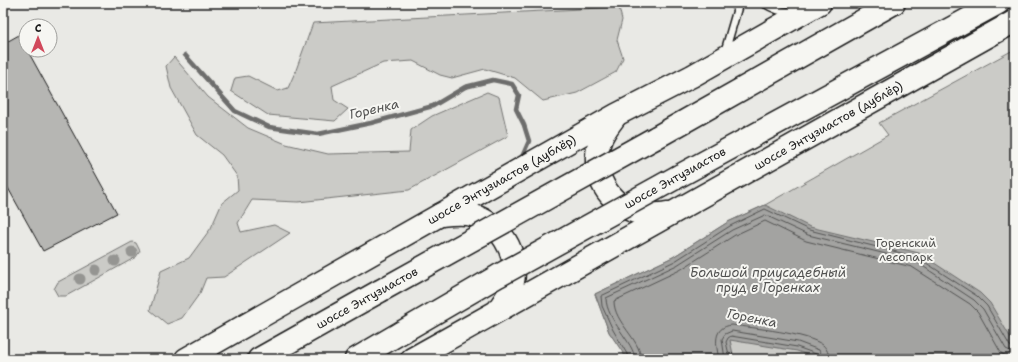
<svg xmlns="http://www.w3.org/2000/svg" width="1018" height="362" font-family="'Shantell Sans',sans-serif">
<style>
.green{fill:#cbcbc7;stroke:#747472}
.water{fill:#a3a3a1;stroke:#6d6d6c}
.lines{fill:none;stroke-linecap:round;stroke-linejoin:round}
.shore{stroke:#525251;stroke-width:1}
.stream{stroke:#6d6d6c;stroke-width:4.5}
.building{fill:#b6b6b3;stroke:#1c1c1c}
.service-casing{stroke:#1c1c1c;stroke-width:10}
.primary-casing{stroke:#1c1c1c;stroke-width:25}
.trunk-casing{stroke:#1c1c1c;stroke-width:25}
.service{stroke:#f6f6f2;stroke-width:7}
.primary{stroke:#f6f6f2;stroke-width:22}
.trunk{stroke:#f6f6f2;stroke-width:22}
.trunk-bridge-casing{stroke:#1c1c1c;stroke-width:25;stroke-linecap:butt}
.trunk-bridge{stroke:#f6f6f2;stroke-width:22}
.tree{fill:#959592}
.labels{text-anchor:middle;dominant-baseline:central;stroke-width:4;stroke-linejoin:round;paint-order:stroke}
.street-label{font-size:12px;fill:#1c1c1c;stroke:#f6f6f2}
.park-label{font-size:12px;fill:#51514f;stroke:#f6f6f2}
.water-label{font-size:13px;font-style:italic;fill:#525251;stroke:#f6f6f2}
</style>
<rect width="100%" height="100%" fill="#e9e9e5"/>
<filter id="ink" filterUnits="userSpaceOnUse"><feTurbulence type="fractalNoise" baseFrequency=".025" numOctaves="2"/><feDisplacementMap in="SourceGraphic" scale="8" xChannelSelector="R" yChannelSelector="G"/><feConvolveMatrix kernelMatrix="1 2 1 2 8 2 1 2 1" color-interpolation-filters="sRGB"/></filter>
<g filter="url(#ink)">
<!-- green -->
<path class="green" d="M619,7L622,20L617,40L623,58L616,72L577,93L543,101L515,78L485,69L452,78L440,75L413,61L383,63L332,86L334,100L348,109L335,121L268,115L231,91L235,78L248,76L278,91L288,88L296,70L313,23Z
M1015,49V359H628L609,332L595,294L673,257L728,222L765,205L888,135L879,123Z
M174,57L208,97L248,128L286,144L328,154L409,152L411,130L432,116L487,92L499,97L508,136L409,190L298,202L252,200L238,223L241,232L274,225L290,233L224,277L206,278L200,293L182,318L167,324L150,310L161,271L189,258L211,228L222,203L238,190L237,176L222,155L197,135L171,88L166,66Z
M132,242L136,243L140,251L136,257L66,296H58L54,289L58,282Z"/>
<!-- water -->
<path class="water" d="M765,205L810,227L919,253L980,293L990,303L1015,345V359H818L797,351L730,340L734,359H627L609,332L595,294L673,257L728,222Z"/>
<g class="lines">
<!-- shore -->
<path class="shore" d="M630,359L613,330L602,306L601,296L675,261L730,226L765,209L809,230L917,257L977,296L987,306L1010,346L1015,348
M635,359C634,342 606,320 606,298L677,265L732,230L765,215L808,235L915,261L974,300L983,309L1006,349L1015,353
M641,359C640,338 614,323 614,301L680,270L735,235L765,221L806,241L912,267L970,304L978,312L1001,353L1007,357L1015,359
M719,359C716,345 712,327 732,325C753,328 807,333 823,345C827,349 829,354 829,359
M725,359L722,339L725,334L732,331L798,342L819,350L823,359
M730,359L726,342L728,338L731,336L797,347L816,354L818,359"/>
<!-- stream -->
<path class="stream" d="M185,55L235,111L269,127L318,134L371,123L433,106L465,87L493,80L512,84L519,95L516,109L524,125L529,141L522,157"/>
</g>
<!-- building -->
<path class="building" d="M19,35L117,213L43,251L3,179V44Z"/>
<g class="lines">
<defs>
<path id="service" d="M764,3C772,8 784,13 793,11
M725,51L739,3"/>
<g id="primary">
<path d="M614,118C609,125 603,132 600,141C589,172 608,206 640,213C650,216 659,214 668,213"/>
<path d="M440,215C449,214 458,213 467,214C500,220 521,254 512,286C509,295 503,303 498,310"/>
<path id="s1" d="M186,359L616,115L692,76L820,3"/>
<path id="s2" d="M412,359L1015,21"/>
</g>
<path id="trunk" d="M655,138L894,3
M679,176L998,3
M259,359L380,291
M356,359L402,332"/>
</defs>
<!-- service casing -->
<use href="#service" class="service-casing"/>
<!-- primary casing -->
<use href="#primary" class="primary-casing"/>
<!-- trunk casing -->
<use href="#trunk" class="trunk-casing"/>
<!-- service -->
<use href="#service" class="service"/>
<!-- primary -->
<use href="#primary" class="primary"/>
<!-- trunk -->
<use href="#trunk" class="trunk"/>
<defs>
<path id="trunk-bridge" d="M380,291L655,138
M402,332L498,276L679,176"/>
</defs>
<!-- trunk-bridge casing -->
<use href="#trunk-bridge" class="trunk-bridge-casing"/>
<!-- trunk-bridge -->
<use href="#trunk-bridge" class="trunk-bridge"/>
</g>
<!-- trees -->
<g class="tree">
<circle cx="132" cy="252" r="5.5"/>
<circle cx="115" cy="261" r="5.5"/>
<circle cx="96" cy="270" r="5.5"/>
<circle cx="80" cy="279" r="5.5"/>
</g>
</g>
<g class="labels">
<!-- street labels -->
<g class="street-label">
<text stroke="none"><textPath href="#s2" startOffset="477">шоссе Энтузиастов (дублёр)</textPath></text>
<text transform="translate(675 178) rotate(-29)">шоссе Энтузиастов</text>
<text stroke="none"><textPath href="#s1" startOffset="363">шоссе Энтузиастов (дублёр)</textPath></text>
<text transform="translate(367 298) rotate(-29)">шоссе Энтузиастов</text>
</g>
<!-- park labels -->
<g class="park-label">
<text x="906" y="243">Горенский<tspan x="906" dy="14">лесопарк</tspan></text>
</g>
<!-- water labels -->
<g class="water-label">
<text transform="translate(374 109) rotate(-13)">Горенка</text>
<text x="768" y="272">Большой приусадебный<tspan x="768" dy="15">пруд в Горенках</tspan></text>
<text transform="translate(752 318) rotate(11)">Горенка</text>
</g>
</g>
<!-- margin -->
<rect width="1018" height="362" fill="none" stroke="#f6f6f2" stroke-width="16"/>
<rect x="8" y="8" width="1002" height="346" fill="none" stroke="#1c1c1c" stroke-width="1.5" filter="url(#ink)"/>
<!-- north arrow -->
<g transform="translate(38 38)"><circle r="19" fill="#f6f6f2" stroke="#9f9f9c"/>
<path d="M0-3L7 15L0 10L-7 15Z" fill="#d1495b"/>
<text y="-6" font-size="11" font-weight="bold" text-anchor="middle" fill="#1c1c1c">С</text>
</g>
</svg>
